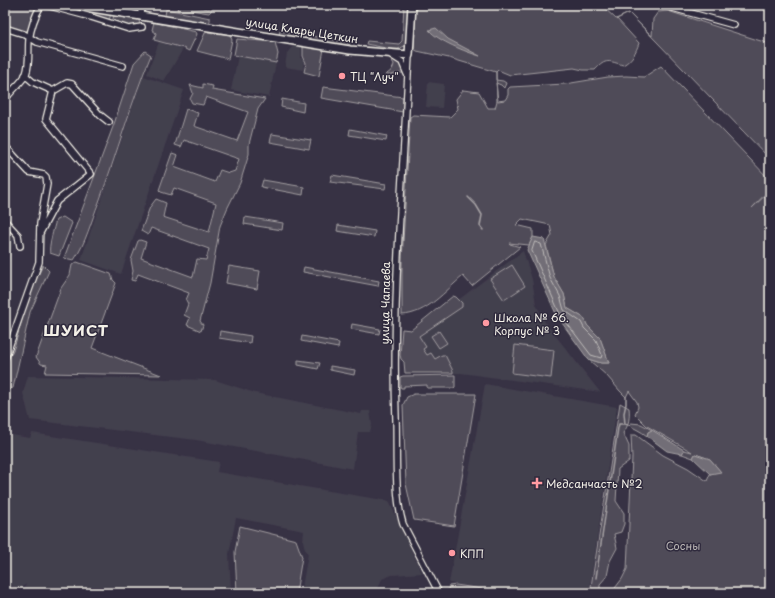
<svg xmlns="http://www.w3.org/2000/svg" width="775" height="598" font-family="'Playpen Sans',sans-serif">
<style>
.built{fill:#433f4e}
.green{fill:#504b59;stroke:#a29ea0}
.water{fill:#726e77;stroke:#a6a2a4}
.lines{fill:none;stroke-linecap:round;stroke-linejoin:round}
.shore{stroke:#c0bdbb;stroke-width:1}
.stream{stroke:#a6a2a4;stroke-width:1.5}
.minor-casing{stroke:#f4f1e8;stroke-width:8}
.major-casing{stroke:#f4f1e8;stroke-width:10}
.minor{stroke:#2f2a3d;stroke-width:5.5}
.major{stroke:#2f2a3d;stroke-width:7}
.poi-dot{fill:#ff9aa2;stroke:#2f2a3d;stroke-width:1.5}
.labels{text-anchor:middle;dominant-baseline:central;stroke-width:3;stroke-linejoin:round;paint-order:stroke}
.street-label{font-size:11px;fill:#f4f1e8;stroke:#2f2a3d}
.poi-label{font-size:11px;fill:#f4f1e8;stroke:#2f2a3d;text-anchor:start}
.park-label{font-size:11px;fill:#bbb7b6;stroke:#2f2a3d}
.district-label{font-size:15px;font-weight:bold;letter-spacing:1px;fill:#f4f1e8;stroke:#2f2a3d}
</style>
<rect width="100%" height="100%" fill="#373244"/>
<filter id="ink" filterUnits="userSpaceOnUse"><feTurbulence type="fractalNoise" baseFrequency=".025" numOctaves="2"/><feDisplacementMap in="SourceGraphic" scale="8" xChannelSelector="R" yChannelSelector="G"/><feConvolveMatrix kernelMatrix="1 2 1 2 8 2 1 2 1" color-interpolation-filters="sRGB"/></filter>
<g filter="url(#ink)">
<!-- built -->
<path class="built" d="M159,42L183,49L164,81L147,74Z
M293,46L301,47V58L304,61L303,70L285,67L287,53Z
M238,56L276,63L269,97L231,90Z
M143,76L184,90L121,274L81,260Z
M428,82L444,84L442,108L426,107Z
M5,222L14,228V237L9,262L5,261Z
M523,251L532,279L536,304L544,321L600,392L461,373H423L412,335Z
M28,376L215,380L255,393L361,414L362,411H370L372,425L370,432H358L353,469L196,440L30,420L23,393Z
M485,384L617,407L589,593H511L449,583Z
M32,433L219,462L217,472L389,501L422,573L392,575L382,579L376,593H301L308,554L305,549L303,541L304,531L236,518L229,554L231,593H23L26,584L20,589L5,585V434L30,438Z"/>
<!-- green -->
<path class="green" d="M5,5H38L28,33L5,26Z
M54,5H63L111,13L109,21Z
M179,5H187L209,9L210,5H212L211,11L209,13L190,10H177Z
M318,5H350L349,10L336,7L335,10L318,7Z
M404,5H410L407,45L398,49H391L366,44L367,41L399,44L402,41Z
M416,5H601L616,19L629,13L652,36L653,19L658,12L668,11L770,44V159L629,13L617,19L639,43C636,52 632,60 623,65C609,61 606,58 595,70H583L574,68L510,75L498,70L496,72V80L503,81L506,83L504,88L501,85L496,83L498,101L505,100L508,95V89L510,87L565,84L608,77L626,76L644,77L661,66L770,180V189L752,208L770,191V593H615L612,592L622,579L627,569L632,457L631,435H636L663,455L688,468L707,481L710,474L720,471L710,459L695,454L693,458L682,454L684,450L692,452L647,426L635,414L638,407L637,402L629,391L626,397L620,391L607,376L588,359L601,363H609L600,338L587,325L584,318L567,308L564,294L554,277L546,245L552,235L550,225L522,219L516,225L533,229V237L529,245L509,243L510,244L520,247L472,286L463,276C445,291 427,314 402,315V261L410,117L413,115L450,117L458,109L456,99L463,90L479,92L488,108H495L497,101L496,72L449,58L417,51L414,49Z
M166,9L210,18C211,22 208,23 205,24L165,16Z
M114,15L139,20L140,25L129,28L112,23Z
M154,22L196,32L197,34L189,51L183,48L154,40L156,33L152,30Z
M280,31L350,42L349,45H347L279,35Z
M207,32L230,35L232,40L228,59L197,51L205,33Z
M237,39L275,42L278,54L276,63L234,55Z
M303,46L324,49L319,76L304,72L306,63L303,56Z
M145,51L151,55C131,103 117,153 99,202C91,221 86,243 74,260L64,258L114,124L134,63Z
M390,58C400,60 401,63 405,73C397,72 393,76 385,75C390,72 393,70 394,64Z
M203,84L213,86L212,90L265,99L258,109L249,144V154L240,183L227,209L220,226L210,283L200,321L203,325L201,331L187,325L190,318L184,315L188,304L186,300L189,293L138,274L135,281L131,280L133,271L131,260L138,241L140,240L146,242L141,258L193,277L197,259L206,260L209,249L151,228L148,235L141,231L150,207L156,199L166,203L163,217L209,232L216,203L174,188L171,195L161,192L159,190L172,153L178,155L174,167L215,182L220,170L229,173L235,171L239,159L184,140L181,147L175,145L186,109L198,113L194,126L237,141L248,112L206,97L203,105L192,103L190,99L193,93L190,85L203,88Z
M323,87L403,97V112L321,98Z
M282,99L304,103L303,112L281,107Z
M350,129L387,136L386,141L349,135Z
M272,134L311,140L309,149L270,142Z
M332,175L386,184L385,189L330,182Z
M263,180L304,187L303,195L261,187Z
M63,217L72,223L59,256L50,253C48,247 54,228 56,220Z
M245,217L283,223L282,230L244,224Z
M338,225L375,231L374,237L337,231Z
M77,262L111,274L113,280L116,283L92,348L161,375L45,373L47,365L41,364L36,357L61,288L70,275L72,265Z
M43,265L49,271L30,312L13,388L8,390H5V366L14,348L29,295Z
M512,265L525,286L504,300L490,279Z
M229,266L260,271L257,289L226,283Z
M304,267L379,281L378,286L303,272Z
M453,296L456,297L462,303V307L419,336L426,347L423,349L427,355L431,353L435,359L442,355H445L453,371V373H405L404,362L401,359L400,355L402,329L411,330Z
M352,324L380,329L379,334L351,329Z
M220,331L251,336L250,343L219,338Z
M439,331L447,343L439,348L431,336Z
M302,336L339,343L338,348L301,341Z
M515,345L554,350L551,378L512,373Z
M298,360L320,363L318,369L298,365Z
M330,366L355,370L354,375L330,370Z
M455,375V387L454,388H427V385L404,386V388H401L400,386V377L403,376Z
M414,394H476L454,526L414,520L406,484L403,405L407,397Z
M620,403L629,408C630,416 629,426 623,433L629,446V461L618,469L616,501L624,513V524L621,532L614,534L617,548L610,561L607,576L600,584V589L606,592L605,593H590Z
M631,423L641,424L652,430L648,432L647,436C641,431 635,429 629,425Z
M240,526L296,540L302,557L296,593H237L235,552Z
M456,585L482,589L481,593H475L471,591L468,593H447L449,586Z"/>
<!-- water -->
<path class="water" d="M436,28L448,39L480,56C466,52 438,41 429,30Z
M533,237L544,239L554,277L564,294L567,308L584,318L587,325L600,338L609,363H601L588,359L557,316L527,250Z
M652,430L684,450L682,454L667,451L647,436L648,432Z
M695,454L710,459L721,472L710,474L693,458Z"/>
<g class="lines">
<!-- shore -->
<path class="shore" d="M535,242L541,244L550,278L560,296L564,310L581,322L584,328L596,340L602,355L601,358L591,355L560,314L532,251Z"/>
<!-- stream -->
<path class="stream" d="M468,197L476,205L482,215L480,226L483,230
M626,397V404L624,413L625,424L629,425
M596,578L618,428L619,424H625"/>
<defs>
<path id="minor" d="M46,5L91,17L129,29L142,27
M662,5L734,25
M142,17L141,10L143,5
M5,28L24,34L37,42L123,66
M391,55L402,62L407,74
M409,55C403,176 392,297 396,419C397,450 394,495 403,524L439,593
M25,75L33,82L53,91
M53,91L67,83L72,84L100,115L109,122
M5,100C10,91 22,83 26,74C30,64 28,51 29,40C31,27 35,16 41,5
M5,146L29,172L44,175L46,177L47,184L40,224L39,262L5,358
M5,221L18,235L20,246
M40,233L57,201L91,174L46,119L53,91"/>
<path id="major" d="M73,5L350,50L409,55L412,5"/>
</defs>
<!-- minor casing -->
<use href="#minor" class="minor-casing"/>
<!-- major casing -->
<use href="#major" class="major-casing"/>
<!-- minor -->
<use href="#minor" class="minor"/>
<!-- major -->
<use href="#major" class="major"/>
</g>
</g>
<!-- markers -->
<g class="poi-dot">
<circle cx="342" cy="76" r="4"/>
<circle cx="486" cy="323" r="4"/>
<path d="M535 477h4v4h4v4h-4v4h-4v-4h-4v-4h4z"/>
<circle cx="452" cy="553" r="4"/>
</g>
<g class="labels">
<!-- street labels -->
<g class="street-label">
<text transform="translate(302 30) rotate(9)">улица Клары Цеткин</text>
<text transform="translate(385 303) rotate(-89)">улица Чапаева</text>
</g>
<!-- poi labels -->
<g class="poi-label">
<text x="350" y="76">ТЦ "Луч"</text>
<text x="494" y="317">Школа № 66.<tspan x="494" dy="13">Корпус № 3</tspan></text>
<text x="546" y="483">Медсанчасть №2</text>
<text x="460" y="553">КПП</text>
</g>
<!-- park labels -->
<g class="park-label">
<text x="683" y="545">Сосны</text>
</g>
<!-- district labels -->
<g class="district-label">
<text x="76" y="329">ШУИСТ</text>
</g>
</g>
<!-- margin -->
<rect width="775" height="598" fill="none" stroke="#2f2a3d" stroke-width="20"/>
<rect x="10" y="10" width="755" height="578" fill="none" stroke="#f4f1e8" stroke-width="1.5" filter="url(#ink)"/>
</svg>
